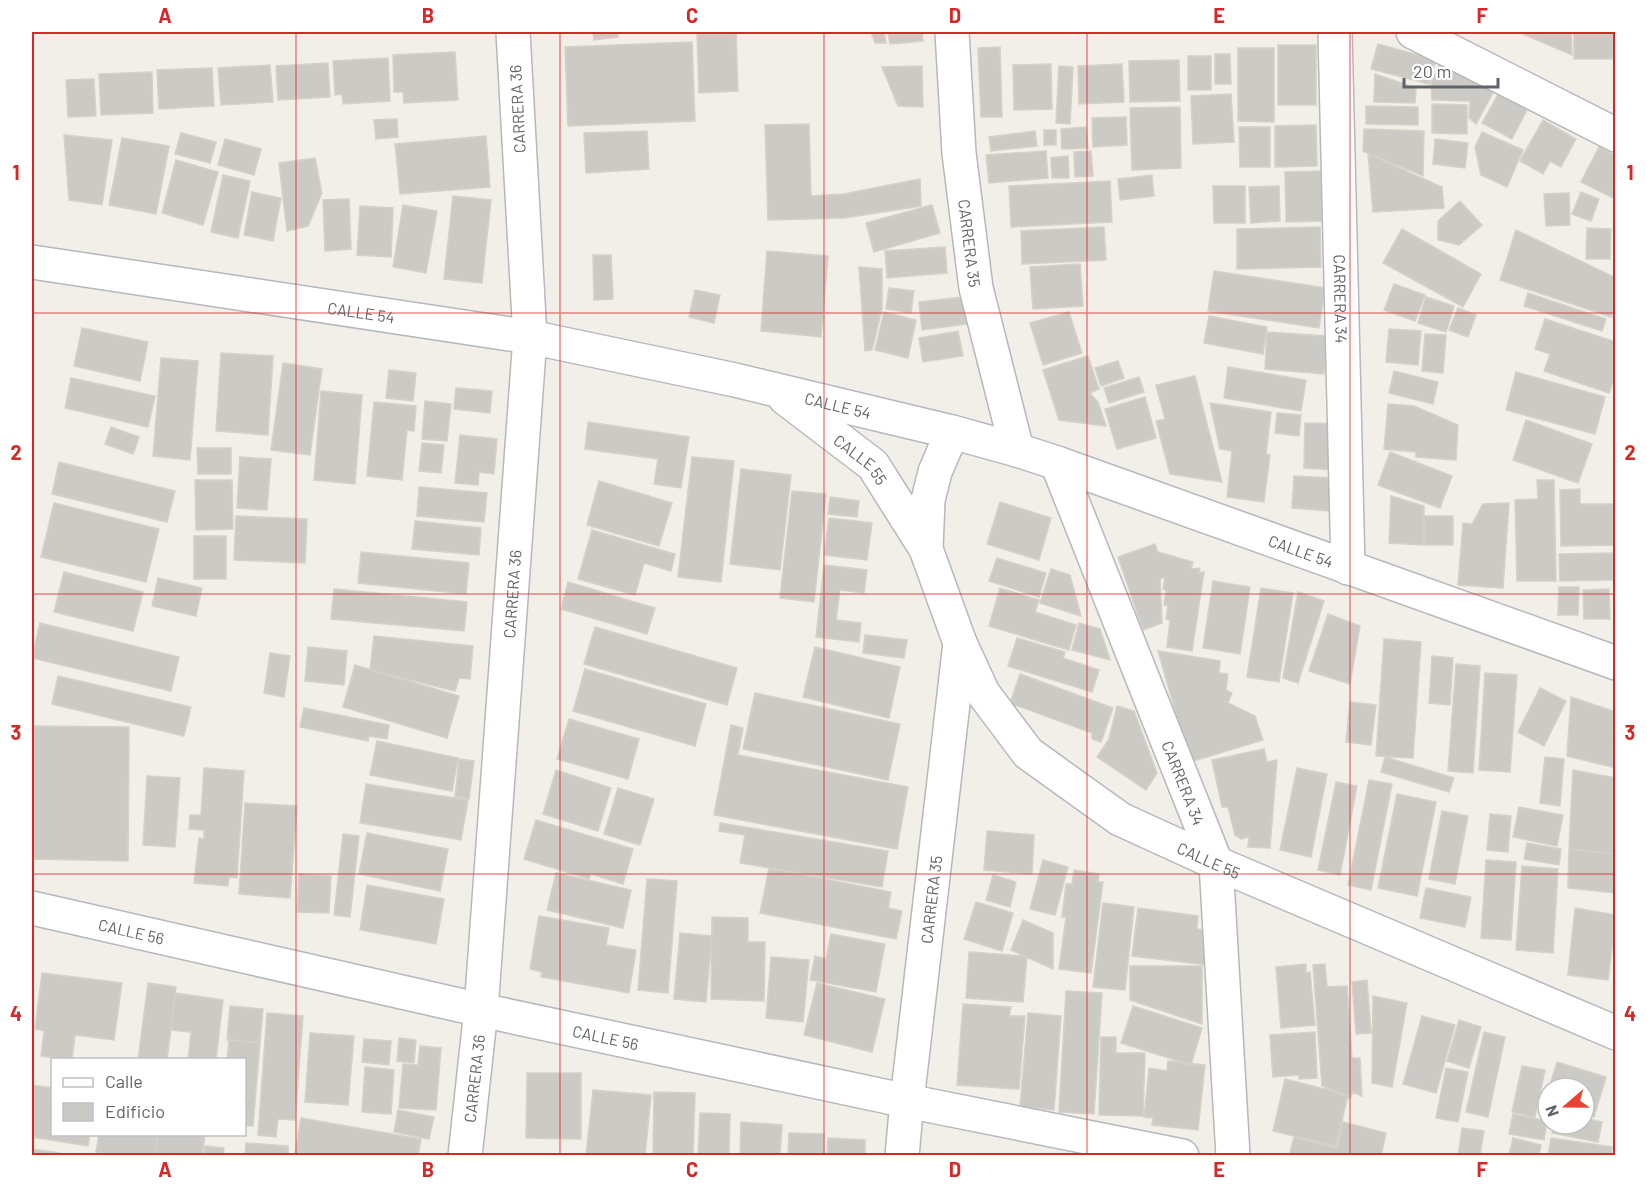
<svg xmlns="http://www.w3.org/2000/svg" width="1647" height="1187" font-family="Barlow,sans-serif">
<style>
.building{fill:#cccac5;stroke:#d6d1c6;stroke-width:1.5}
.lines{fill:none;stroke-linecap:round;stroke-linejoin:round}
.minor-casing{stroke:#b5b8bc;stroke-width:36}
.minor{stroke:#fff;stroke-width:33}
.grid{fill:none;stroke:#d62828;stroke-width:1.5;stroke-opacity:0.55}
.labels{text-anchor:middle;dominant-baseline:central;stroke-width:5;stroke-linejoin:round;paint-order:stroke}
.street-label{font-size:16px;fill:#5f6368;stroke:#fff}
.neatline{fill:none;stroke:#d62828;stroke-width:2}
.grid-label{font-size:20px;text-anchor:middle;font-weight:bold;fill:#d62828}
</style>
<rect width="100%" height="100%" fill="#f1efe8"/>
<!-- building -->
<path class="building" d="M593,32H618V37L594,40Z
M736,32L738,91L699,93L697,33Z
M871,32H884L886,43H875Z
M888,32H922L923,41L890,44Z
M1518,32H1571L1572,55Z
M1574,32H1613V59H1574Z
M692,42L695,121L568,126L565,47Z
M1378,44L1436,60L1429,84L1371,69Z
M1278,45H1316V105H1278Z
M1000,47L1002,117H981L978,48Z
M1238,48H1274V122L1238,121Z
M455,52L458,100L404,103L403,92H394L393,55Z
M1215,54H1230L1231,84H1215Z
M1188,56H1211V90H1188Z
M388,58L390,101L343,104L342,94L335,95L333,61Z
M1179,60L1180,101L1130,102L1129,61Z
M328,63L330,97L278,100L276,66Z
M1440,63L1495,89L1476,124L1469,118L1470,101L1432,100L1431,83Z
M1051,64L1052,109L1014,110L1013,65Z
M1122,64L1124,102L1079,104L1078,66Z
M270,65L273,102L221,105L218,68Z
M922,66L923,107L898,106L882,67Z
M1059,66L1073,67L1070,124L1056,123Z
M212,68L214,106L159,109L157,70Z
M152,72L153,113L101,115L99,74Z
M1375,74L1416,88L1415,103L1374,102Z
M94,79L96,116L68,117L66,80Z
M1500,91L1529,106L1512,139L1482,123Z
M1231,94L1234,142L1193,144L1191,96Z
M1432,104L1467,105V134L1432,133Z
M1366,106L1418,107V125L1366,124Z
M1180,107L1181,168L1132,170L1130,108Z
M1126,117L1127,145L1093,147L1092,118Z
M397,119L398,137L376,139L374,120Z
M1543,120L1576,139L1561,167L1550,161L1543,174L1520,161Z
M809,124L811,196L844,194L920,179L921,206L844,218L768,220L765,125Z
M1316,125L1317,166L1275,167V126Z
M1086,127L1088,148L1062,149L1061,129Z
M1239,127H1270V167H1240Z
M1364,129L1424,131L1423,176L1363,151Z
M1044,130H1056V145H1044Z
M647,131L649,169L586,173L584,133Z
M1035,131L1037,146L991,151L989,137Z
M1482,132L1523,150L1507,187L1481,175L1475,147Z
M181,133L216,142L210,163L175,154Z
M64,135L112,140L102,205L69,200Z
M486,136L490,187L400,194L395,144Z
M122,138L169,146L156,214L109,205Z
M225,139L261,149L254,175L218,165Z
M1435,139L1468,143L1465,168L1433,164Z
M1599,147L1616,156V193L1613,198L1581,182Z
M1046,151L1048,178L989,183L986,155Z
M1091,151L1093,176L1075,177L1074,152Z
M1368,154L1442,187L1444,208L1373,212Z
M1068,156L1069,178H1052L1051,158Z
M315,158L322,193L308,226L287,231L279,163Z
M176,160L218,172L203,225L162,213Z
M1321,171L1322,221L1286,222L1285,172Z
M223,175L250,181L238,238L211,232Z
M1152,175L1154,196L1120,200L1118,179Z
M1110,181L1112,222L1011,227L1009,186Z
M1213,186H1245V223H1214Z
M1279,186L1280,221L1251,223L1249,187Z
M252,192L281,198L273,241L244,235Z
M1581,192L1599,199L1591,221L1572,214Z
M1569,193L1570,225L1546,226L1544,194Z
M453,196L491,200L482,283L444,279Z
M349,199L351,249L325,251L323,200Z
M1460,201L1482,225L1459,245L1438,240V221Z
M403,205L437,211L426,273L393,267Z
M932,205L940,233L874,252L866,223Z
M360,206L393,208L391,257L357,255Z
M1104,227L1106,260L1022,264L1021,231Z
M1320,227L1321,267L1237,269V229Z
M1587,228L1611,229L1610,259H1586Z
M1402,229L1481,274L1463,307L1383,263Z
M1516,230L1616,278V304L1611,317L1500,280Z
M945,247L947,273L887,278L885,251Z
M767,251L828,256L821,337L761,331Z
M593,255H611L613,299L594,300Z
M1080,264L1083,306L1033,309L1030,267Z
M859,267L882,269V309L872,350L865,351Z
M1214,271L1325,288L1319,328L1208,311Z
M1394,284L1425,295L1415,321L1384,310Z
M889,288L914,291L911,313L886,309Z
M695,290L720,295L714,323L689,317Z
M1528,293L1606,319L1602,331L1524,306Z
M963,297L966,324L922,330L919,302Z
M1426,297L1454,306L1446,332L1418,323Z
M1458,308L1476,315L1468,337L1449,330Z
M884,312L916,320L908,358L875,350Z
M1069,312L1082,353L1043,365L1030,323Z
M1209,316L1267,327L1263,354L1204,343Z
M1545,319L1616,342V373L1609,393L1544,371L1550,354L1535,349Z
M82,328L148,342L140,381L74,366Z
M1389,329L1421,331L1418,365L1386,362Z
M958,331L963,356L923,362L919,338Z
M1267,332L1327,336L1324,374L1265,369Z
M1425,334L1446,335L1443,373L1422,371Z
M221,353L273,356L268,435L216,431Z
M1088,356L1099,389L1090,393L1098,402L1106,426L1059,420L1043,370Z
M161,358L198,361L190,460L153,456Z
M1118,361L1124,378L1101,386L1095,368Z
M283,363L322,369L310,455L271,450Z
M1228,367L1306,380L1301,411L1224,398Z
M389,370L416,373L413,401L386,398Z
M1394,371L1438,382L1433,404L1389,393Z
M1516,372L1605,397L1595,434L1506,410Z
M1195,376L1205,416L1222,482L1170,474L1156,421L1165,419L1156,385Z
M1139,377L1144,392L1109,403L1104,388Z
M71,378L155,396L148,427L65,408Z
M456,388L492,391L490,413L454,409Z
M321,391L362,395L355,484L314,480Z
M1145,397L1156,438L1117,449L1105,409Z
M425,401L451,404L447,441L422,439Z
M374,402L416,406L414,431L407,430L402,480L367,476Z
M1210,403L1271,412L1266,454L1270,455L1264,502L1227,497L1232,451L1220,449Z
M1388,404L1414,406L1458,425L1456,460L1416,457V452L1384,449Z
M1277,413L1301,415L1299,436L1275,433Z
M1526,420L1592,444L1578,483L1513,460Z
M588,422L689,437L681,488L654,484L658,459L585,449Z
M1305,423L1340,424L1338,470L1304,468Z
M111,427L139,437L133,454L105,444Z
M460,435L497,439L494,474L479,472L478,485L455,483Z
M422,443L444,445L441,473L419,471Z
M197,448H231V474H198Z
M1390,452L1452,476L1440,508L1378,485Z
M240,457L271,459L267,510L237,508Z
M692,457L734,461L721,582L678,577Z
M59,462L175,491L167,522L52,494Z
M741,469L791,475L780,570L730,564Z
M1294,476L1333,478L1331,511L1292,508Z
M195,480H232L233,529L196,530Z
M1537,480H1554L1556,581H1517L1515,500L1538,499Z
M599,481L672,503L659,546L587,525Z
M419,487L487,493L484,522L417,516Z
M1580,489V504H1614L1615,545L1561,546L1560,490Z
M792,491L826,494L814,602L780,598Z
M1391,496L1424,506V545L1389,543Z
M830,497L859,501L857,517L828,514Z
M1000,502L1051,518L1039,560L987,544Z
M54,503L159,529L146,582L41,557Z
M1509,503L1503,588L1458,585L1463,523L1472,524L1483,504Z
M236,516L307,519L305,563L234,560Z
M1424,516H1453V545H1424Z
M829,518L872,523L867,560L824,555Z
M415,521L481,528L479,555L412,549Z
M592,530L675,554L671,571L644,563L635,595L578,579Z
M194,536H226V579H194Z
M1155,544L1158,552L1193,562L1191,569L1200,568L1199,573L1204,572L1192,651L1167,647L1170,620L1166,619L1168,606L1164,605L1166,590L1163,589L1165,577L1160,579L1162,623L1143,630L1118,557Z
M361,552L469,563L466,594L358,583Z
M1612,553L1613,580L1560,581L1559,554Z
M997,558L1046,573L1039,597L989,581Z
M824,565L867,570L864,593L840,590L836,620L861,623L859,642L816,637Z
M1051,569L1070,575L1081,616L1040,603Z
M64,572L143,592L133,631L54,612Z
M158,578L202,588L196,616L152,606Z
M1213,581L1250,587L1240,654L1203,648Z
M568,582L655,608L647,634L561,609Z
M1559,587H1579L1578,615H1558Z
M1000,588L1039,600L1035,612L1076,625L1069,650L989,626Z
M1261,588L1293,593L1279,682L1247,677Z
M334,589L467,602L464,631L331,619Z
M1609,589L1610,619H1584L1583,590Z
M1298,592L1324,601L1298,683L1283,678Z
M1328,614L1360,626L1350,684L1309,671Z
M40,623L179,657L171,691L32,658Z
M1079,623L1100,629L1110,660L1072,650Z
M595,627L737,668L727,705L584,664Z
M865,635L907,640L904,658L863,653Z
M374,636L473,646L470,679L459,678L455,691L370,670Z
M1017,638L1065,652L1063,658L1099,670L1092,692L1008,666Z
M1384,639L1421,642L1413,758L1376,756Z
M308,647L347,651L344,685L305,681Z
M815,647L900,667L889,718L803,697Z
M1158,651L1220,661L1219,673L1228,674L1226,690L1232,693L1228,703L1255,716L1263,740L1190,762Z
M270,653L290,656L284,697L264,693Z
M1432,656L1453,658L1450,705L1429,703Z
M1456,664L1480,666L1473,773L1448,771Z
M355,665L459,696L447,738L343,707Z
M585,669L706,704L695,746L573,711Z
M1485,673L1517,675L1510,772L1479,770Z
M1020,674L1113,708L1101,742L1092,739V733L1010,703Z
M58,676L191,707L184,736L52,704Z
M1540,688L1566,701L1544,746L1518,732Z
M755,693L900,724L888,780L743,749Z
M1571,697L1616,712V768L1567,756Z
M1350,702L1376,705L1371,745L1346,742Z
M1117,706L1134,711L1157,773L1146,790L1097,757L1109,739Z
M304,708L389,725L387,739L369,736L368,741L300,727Z
M569,719L639,739L628,779L557,759Z
M731,725L743,728L738,755L908,787L897,849L714,815Z
M32,726L129,727L128,861L32,859Z
M377,741L458,758L452,791L370,775Z
M1264,749L1267,762L1277,760L1270,848L1248,847L1249,837L1241,839L1235,835L1228,807H1222L1212,760Z
M1385,757L1454,778L1449,792L1381,772Z
M1545,757L1564,759L1560,806L1540,803Z
M459,759L474,761L469,799L455,797Z
M204,768L244,771L237,878L229,877L228,886L194,883L199,838L204,839V830L189,829L190,815H201Z
M1297,768L1327,774L1311,857L1280,850Z
M556,770L611,788L598,831L543,814Z
M1573,770L1616,778V854L1569,849Z
M147,776L180,778L175,847L143,845Z
M1369,780L1392,784L1371,890L1348,885Z
M1336,782L1357,786L1340,875L1318,870Z
M366,784L468,800L461,840L360,823Z
M618,788L654,799L640,845L604,834Z
M1397,794L1436,802L1417,896L1378,888Z
M245,803L297,806L290,898L239,894Z
M1519,807L1563,815L1557,846L1513,837Z
M1442,811L1468,816L1455,884L1429,879Z
M1490,814L1511,816L1508,852L1487,850Z
M536,820L633,849L623,884L591,874L589,879L524,859Z
M720,823L888,851L882,887L740,863L745,835L719,831Z
M987,831L1034,835L1032,874L984,870Z
M367,833L448,849L440,891L359,874Z
M343,834L359,836L350,917L334,915Z
M1527,843L1561,849L1559,865L1524,859Z
M1569,849L1616,854V893L1568,888Z
M1043,860L1068,867L1055,915L1030,909Z
M1486,860L1516,862L1511,940L1481,938Z
M1522,866L1558,869L1553,953L1516,950Z
M769,868L891,892L888,908L902,911L896,939L760,913Z
M1074,870L1099,874L1098,882H1103L1091,973L1059,969L1066,917H1062L1066,884H1072Z
M556,873L631,890L623,928L547,910Z
M299,874L331,876L329,913L297,912Z
M993,875L1016,882L1010,907L986,900Z
M647,879L677,881L668,993L638,990Z
M367,885L444,899L436,944L360,930Z
M1426,888L1471,897L1465,927L1420,918Z
M976,902L1013,913L1002,951L964,939Z
M1103,903L1134,907L1125,990L1093,987Z
M1138,908L1198,916L1197,929L1211,931L1207,965L1132,956Z
M1575,908L1616,915L1608,980L1568,975Z
M539,916L609,928L606,945L636,950L629,993L541,977L542,972L530,969Z
M712,917L748,918V942H765L764,1001L711,999Z
M1023,920L1053,933V969L1011,950Z
M680,933L712,936L706,1002L674,999Z
M831,934L885,944L876,992L810,980L815,956L826,959Z
M969,952L1027,956L1023,1002L966,998Z
M771,957L809,960L803,1022L766,1018Z
M1306,964V973L1310,972L1315,1025L1281,1028L1276,967Z
M1325,964L1327,987L1347,986L1352,1058H1360L1362,1096L1353,1092L1350,1098L1322,1086L1313,965Z
M1130,966H1202V1024L1130,1000Z
M42,973L122,983L114,1040L75,1035L72,1060L41,1056L44,1031L35,1029Z
M1367,980L1371,1033L1356,1034L1352,982Z
M148,983L176,987L167,1060H138Z
M817,983L885,999L872,1052L804,1035Z
M1066,991L1102,993L1094,1114L1059,1112Z
M175,993L223,1000L216,1060H188L191,1032L171,1030Z
M1373,996L1407,1003L1392,1087L1372,1083Z
M963,1004L1011,1007L1009,1016H1025L1019,1089L957,1085Z
M230,1006L263,1009L260,1043L227,1040Z
M1133,1006L1202,1028L1191,1065L1121,1043Z
M267,1013L303,1016L295,1120L278,1119L276,1137L258,1135Z
M1028,1013L1061,1016L1054,1110L1020,1107Z
M1422,1016L1455,1025L1436,1093L1403,1084Z
M1459,1020L1481,1027L1469,1068L1447,1061Z
M1315,1032L1317,1078L1299,1079V1075L1273,1077L1270,1035Z
M1484,1032L1505,1037L1488,1117L1466,1112Z
M310,1033L354,1036L348,1105L305,1102Z
M1101,1037H1116V1053H1145L1143,1116L1099,1115Z
M399,1038L416,1040L414,1063L397,1061Z
M364,1039L391,1041L389,1065L362,1062Z
M229,1040L260,1043L253,1126H244V1060H227Z
M420,1046L441,1048L436,1110L399,1108L403,1064L418,1065Z
M1168,1061L1205,1065L1198,1130L1152,1125L1153,1118L1144,1117L1149,1068L1167,1071Z
M1557,1062L1606,1077L1594,1117L1584,1114V1088H1549Z
M1522,1066L1545,1070L1535,1117L1512,1112Z
M365,1067L394,1070L391,1114L362,1112Z
M1446,1068L1468,1072L1458,1122L1436,1118Z
M527,1073H581V1139L526,1138Z
M1285,1079L1348,1095L1336,1146L1273,1131Z
M32,1085L52,1088V1134H90L88,1146L32,1137Z
M593,1090L651,1095L645,1156H586Z
M654,1092L695,1093L693,1156H653Z
M398,1110L434,1117L429,1139L394,1132Z
M700,1113L730,1114L729,1156H698Z
M1513,1114L1547,1121L1544,1140L1509,1134Z
M301,1118L421,1139L418,1156H308L295,1153Z
M1584,1118L1602,1122L1598,1142L1552,1133L1553,1124H1584Z
M741,1122L782,1125L780,1156H740Z
M1343,1122L1386,1133L1381,1156H1289L1294,1137L1337,1148Z
M1462,1128L1484,1131L1480,1156H1458Z
M789,1133L824,1134V1156H788Z
M99,1134H158L154,1156H115L96,1152Z
M158,1134H205L202,1156H154Z
M828,1138L865,1140V1156H827Z
M1513,1138L1541,1145L1539,1156L1509,1155Z
M1551,1138L1612,1147L1611,1156H1548Z
M246,1143L288,1146V1156H245Z
M205,1146L224,1148L223,1156H204Z
M32,1149L59,1153V1156H32Z"/>
<g class="lines">
<defs>
<g id="minor">
<path id="s1" d="M952,32L959,153L976,288L1017,450"/>
<path id="s2" d="M1335,32L1348,568"/>
<path d="M1413,32L1616,135"/>
<path id="s3" d="M32,262L530,337L735,380L952,432L1017,450L1057,463L1616,663"/>
<path id="s4" d="M785,398L873,465L926,549L960,643L983,693L1028,753L1120,819L1216,863L1616,1033"/>
<path id="s5" d="M1057,463L1216,863L1233,1156"/>
<path d="M926,549L928,500L935,472L952,432"/>
<path id="s6" d="M32,908L481,1010L907,1101L1182,1156"/>
<path id="s7" d="M465,1156L481,1010L530,337L513,32"/>
<path id="s8" d="M902,1156L907,1101L960,643"/>
</g>
</defs>
<!-- minor casing -->
<use href="#minor" class="minor-casing"/>
<!-- minor -->
<use href="#minor" class="minor"/>
</g>
<!-- grid -->
<path class="grid" d="M296,32V1156M560,32V1156M824,32V1156M1087,32V1156M1350,32V1156M32,313H1616M32,594H1616M32,874H1616"/>
<g class="labels">
<!-- street labels -->
<g class="street-label">
<text transform="translate(517 109) rotate(-93)">CARRERA 36</text>
<text stroke="none"><textPath href="#s1" startOffset="212">CARRERA 35</textPath></text>
<text stroke="none"><textPath href="#s2" startOffset="267">CARRERA 34</textPath></text>
<text stroke="none"><textPath href="#s3" startOffset="333">CALLE 54</textPath></text>
<text stroke="none"><textPath href="#s3" startOffset="819">CALLE 54</textPath></text>
<text stroke="none"><textPath href="#s4" startOffset="98">CALLE 55</textPath></text>
<text stroke="none"><textPath href="#s3" startOffset="1305">CALLE 54</textPath></text>
<text stroke="none"><textPath href="#s7" startOffset="564">CARRERA 36</textPath></text>
<text stroke="none"><textPath href="#s5" startOffset="344">CARRERA 34</textPath></text>
<text stroke="none"><textPath href="#s4" startOffset="651">CALLE 55</textPath></text>
<text stroke="none"><textPath href="#s8" startOffset="258">CARRERA 35</textPath></text>
<text stroke="none"><textPath href="#s6" startOffset="102">CALLE 56</textPath></text>
<text stroke="none"><textPath href="#s6" startOffset="588">CALLE 56</textPath></text>
<text stroke="none"><textPath href="#s7" startOffset="78">CARRERA 36</textPath></text>
</g>
</g>
<!-- border -->
<rect width="1647" height="1187" fill="none" stroke="#ffffff" stroke-width="66"/>
<!-- legend -->
<rect x="51" y="1058" width="195" height="78" fill="#ffffff" stroke="#bfc1c3" stroke-width="1.5"/>
<rect x="63" y="1078" width="30" height="9" fill="#ffffff" stroke="#bfc1c3" stroke-width="1.5"/>
<text x="105" y="1088" font-size="18" fill="#5f6368">Calle</text>
<rect x="63" y="1103" width="30" height="18" fill="#cccac5" stroke="#bfc1c3" stroke-width="1.5"/>
<text x="105" y="1118" font-size="18" fill="#5f6368">Edificio</text>
<!-- north arrow -->
<g transform="translate(1566 1106) rotate(250)"><circle r="28" fill="#ffffff" stroke="#bfc1c3" stroke-width="1.5"/>
<path d="M0-4.5L10 22L0 15L-10 22Z" fill="#ea4335"/>
<text y="-9" font-size="16" font-weight="bold" text-anchor="middle" fill="#5f6368">N</text>
</g>
<!-- scale -->
<path d="M1404 78v9h94v-9" fill="none" stroke="#5f6368" stroke-width="3"/>
<text x="1413" y="78" font-size="18" fill="#5f6368" stroke="#ffffff" stroke-width="4.5" paint-order="stroke">20 m</text>
<rect x="33" y="33" width="1581" height="1121" class="neatline"/>
<g class="grid-label">
<text x="165" y="23">A</text>
<text x="428" y="23">B</text>
<text x="692" y="23">C</text>
<text x="955" y="23">D</text>
<text x="1219" y="23">E</text>
<text x="1482" y="23">F</text>
<text x="16" y="180">1</text>
<text x="1630" y="180">1</text>
<text x="16" y="460">2</text>
<text x="1630" y="460">2</text>
<text x="16" y="740">3</text>
<text x="1630" y="740">3</text>
<text x="16" y="1021">4</text>
<text x="1630" y="1021">4</text>
<text x="165" y="1177">A</text>
<text x="428" y="1177">B</text>
<text x="692" y="1177">C</text>
<text x="955" y="1177">D</text>
<text x="1219" y="1177">E</text>
<text x="1482" y="1177">F</text>
</g>
</svg>
